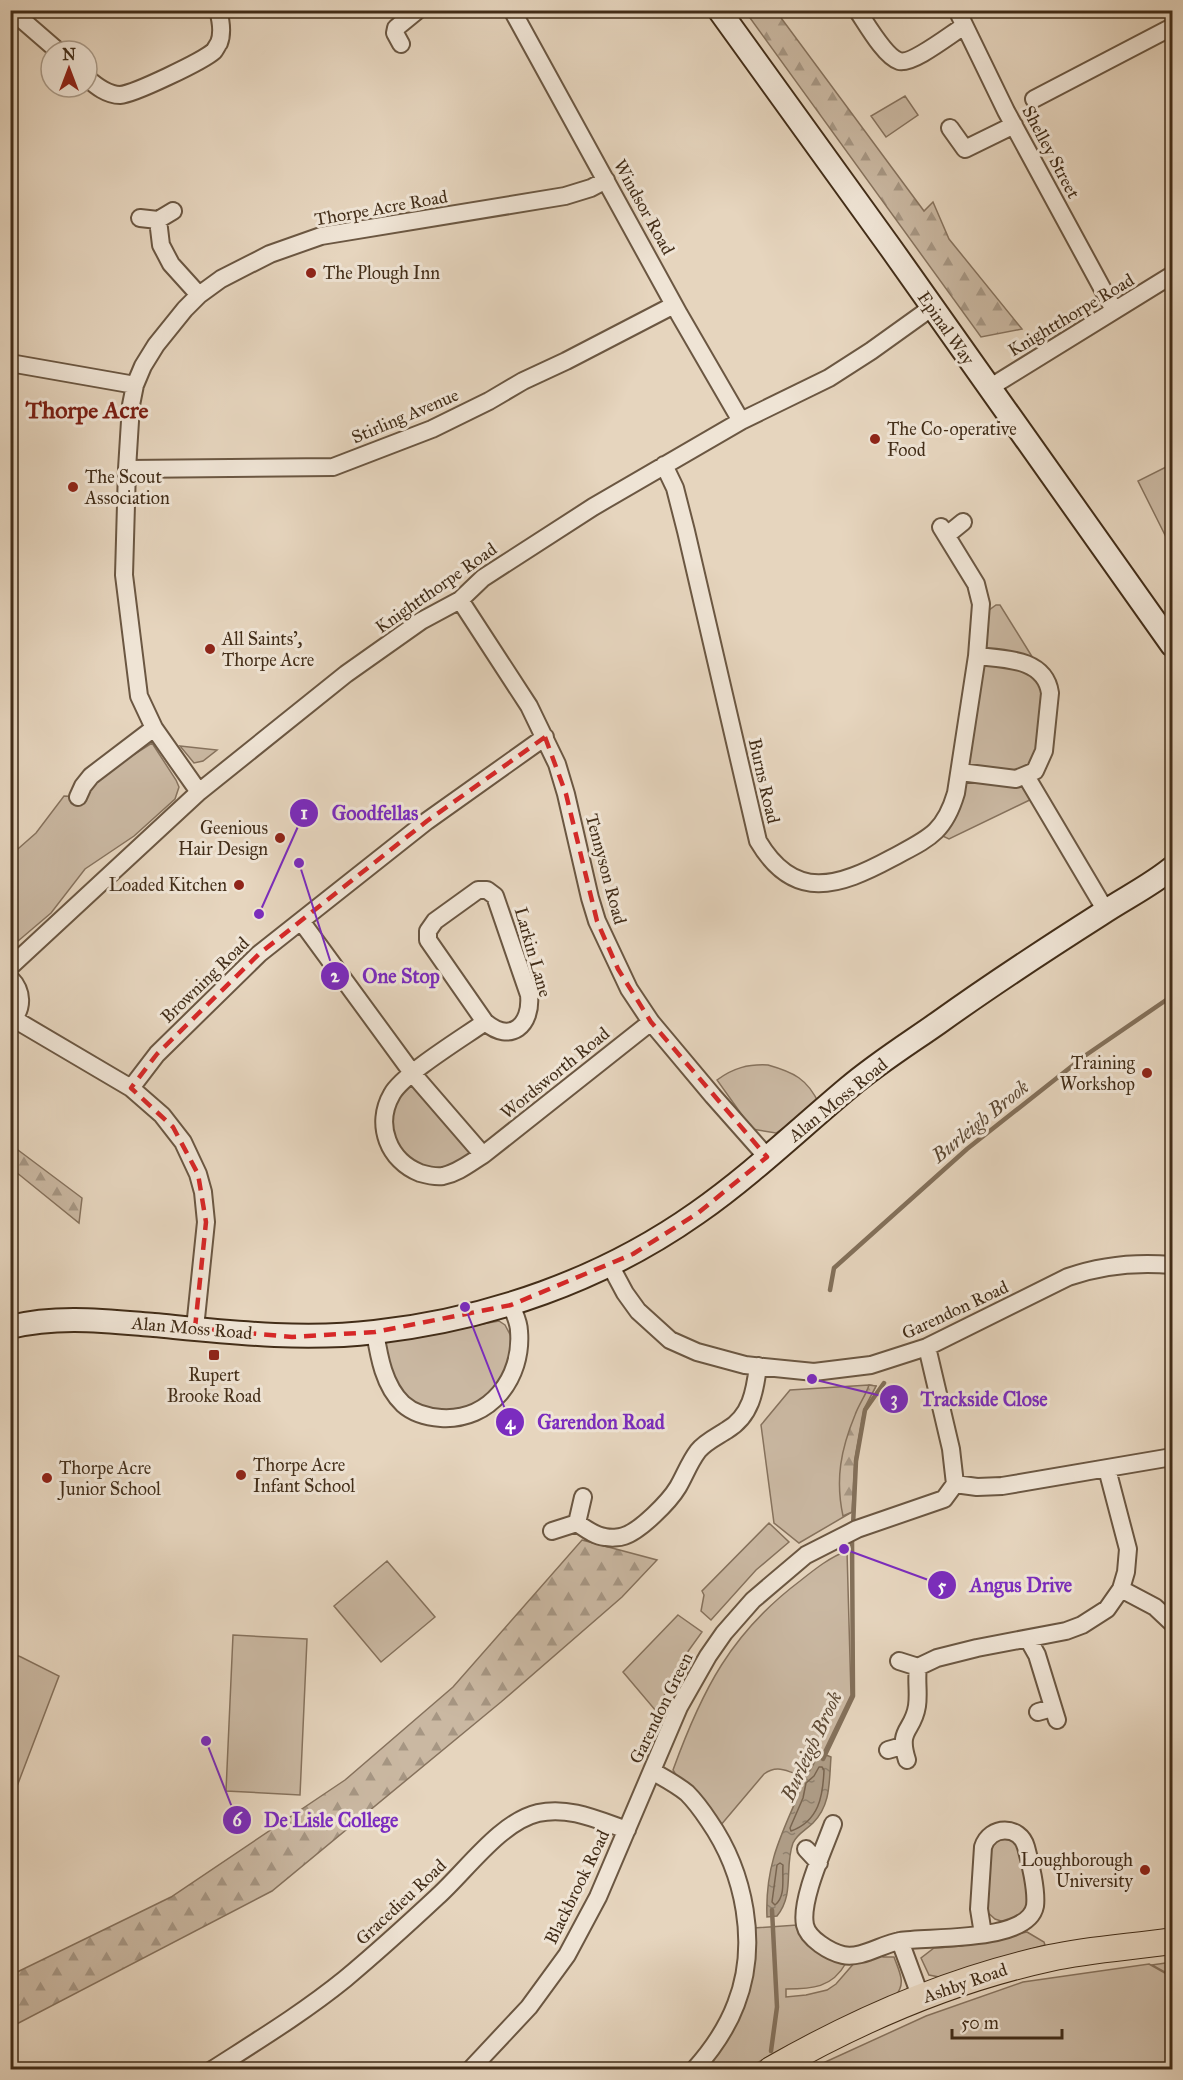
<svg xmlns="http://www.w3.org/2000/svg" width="1183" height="2080" font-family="'IM FELL Great Primer',serif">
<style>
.green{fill:#cab8a2;stroke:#86725d;stroke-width:1.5}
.forest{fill:url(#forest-firs);stroke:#86725d;stroke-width:1.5}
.water{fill:url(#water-ripples);stroke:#83705a;stroke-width:1.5}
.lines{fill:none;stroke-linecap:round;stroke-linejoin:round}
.shore{stroke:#78644f;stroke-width:1.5}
.stream{stroke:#83705a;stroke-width:4.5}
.street-casing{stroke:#6b5742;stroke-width:20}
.secondary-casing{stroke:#422d18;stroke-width:26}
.primary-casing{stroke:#422d18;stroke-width:28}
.street{stroke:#efe4d5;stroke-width:16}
.secondary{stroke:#efe4d5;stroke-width:22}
.primary{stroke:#e6d5be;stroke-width:26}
.marked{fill:none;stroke:#d62828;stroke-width:4.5;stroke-dasharray:12 8;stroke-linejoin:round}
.poi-dot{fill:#8f2418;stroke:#efe4d5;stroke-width:2}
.labels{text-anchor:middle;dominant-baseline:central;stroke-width:6;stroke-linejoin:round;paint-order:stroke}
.street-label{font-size:18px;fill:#422d18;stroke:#efe4d5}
.poi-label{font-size:18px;fill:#422d18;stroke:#efe4d5;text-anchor:start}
.water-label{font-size:20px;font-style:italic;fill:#5d4934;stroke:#efe4d5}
.district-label{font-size:24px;font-weight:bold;fill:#7a1f14;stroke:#efe4d5}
.leader{fill:none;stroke:#7b2cbf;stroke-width:2}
.callout-dot{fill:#7b2cbf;stroke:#efe4d5;stroke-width:2}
.mark-label{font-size:18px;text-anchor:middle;font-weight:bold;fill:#fff}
.callout-label{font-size:20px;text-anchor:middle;font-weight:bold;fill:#7b2cbf;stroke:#efe4d5;stroke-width:6;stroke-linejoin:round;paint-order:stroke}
</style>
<defs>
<pattern id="forest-firs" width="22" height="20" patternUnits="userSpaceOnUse" patternTransform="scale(1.5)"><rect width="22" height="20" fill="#cab8a2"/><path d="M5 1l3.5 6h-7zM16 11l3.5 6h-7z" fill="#a69683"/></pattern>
<pattern id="water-ripples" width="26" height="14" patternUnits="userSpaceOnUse" patternTransform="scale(1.5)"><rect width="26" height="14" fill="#ae9c86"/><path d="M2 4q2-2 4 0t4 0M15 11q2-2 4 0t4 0" fill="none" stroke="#8f806d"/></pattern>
</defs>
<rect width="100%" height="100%" fill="#e6d5be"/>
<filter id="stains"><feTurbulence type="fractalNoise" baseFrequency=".00333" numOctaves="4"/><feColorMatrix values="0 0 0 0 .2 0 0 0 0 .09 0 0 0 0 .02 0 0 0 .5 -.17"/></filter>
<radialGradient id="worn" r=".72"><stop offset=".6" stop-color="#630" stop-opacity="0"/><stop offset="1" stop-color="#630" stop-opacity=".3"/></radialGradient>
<!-- green -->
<path class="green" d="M905,96L918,115L886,137L871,116Z
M1172,464V549L1138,481Z
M996,605H1000L1049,684L1035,771L1038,796L949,839L936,833L944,823L981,616Z
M152,743L176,780L179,787L175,799L134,836L85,869L51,913L11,947V855L36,833L64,796L85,797L88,787L105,773Z
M180,746L217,750L203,761L194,763Z
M768,1065C793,1072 808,1079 819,1104L776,1133L752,1129L717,1080C733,1068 748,1064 768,1065Z
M413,1074L483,1155L440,1176L399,1160L385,1108Z
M499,1321L505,1325L520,1353L511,1379L453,1418L404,1405L375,1332L449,1330Z
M869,1385L876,1386L864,1409L857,1446L852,1512L799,1543L774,1523L761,1425L790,1390Z
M769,1523L789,1542L756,1570L711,1620L701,1611L704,1595L702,1591Z
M847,1551L851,1695L823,1753L819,1752L807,1775C790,1776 781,1762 764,1774L720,1826L688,1784L676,1775L673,1770C702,1690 731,1633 800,1581C815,1569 830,1557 847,1551Z
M387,1561L435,1617L381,1662L334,1606Z
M678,1615L702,1632L684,1657L656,1711L623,1672Z
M233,1635L307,1639L300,1795L226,1791Z
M11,1653L21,1657L59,1676L11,1802Z
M1015,1838L1031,1898L1027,1911L1013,1920L1001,1921L995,1919L985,1910L990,1846L994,1839Z
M797,1925C804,1951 823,1955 846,1963C832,1988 812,1989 786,1989V1997L806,1995L827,1990L836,1984L856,1961L881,1953L883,1957H894C899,1971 907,1984 895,1996L852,2014L774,2053L747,2069L701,2070L720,2044L754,1928Z
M1027,1932L1044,1942L1045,1945L939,1977L929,1975L921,1958L934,1948L961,1946Z
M1149,1964L1172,1977V2069H810L926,2016L1023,1982Z"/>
<!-- forest -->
<path class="forest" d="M745,11H776L924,211L933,202L949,239L1022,329L981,337Z
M10,1144L82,1198L79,1223L11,1168Z
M869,1385L876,1386L864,1409L855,1459L852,1512L843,1516C835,1479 841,1449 855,1415C859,1404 866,1395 869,1385Z
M582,1540L657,1560L622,1597L501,1702L272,1891L11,2027V1975L171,1897L345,1780L453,1687Z
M1172,1962V1976L1152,1965Z"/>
<!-- water -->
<path class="water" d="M819,1752L831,1757C829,1782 831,1805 813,1823C806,1830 797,1834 793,1843C784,1867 795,1894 777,1916L767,1917C765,1868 779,1839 798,1796C796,1783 804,1780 810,1770C814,1765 816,1758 819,1752Z"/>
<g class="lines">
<!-- shore -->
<path class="shore" d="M819,1767H822L824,1770C823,1796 819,1821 791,1831L790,1828L803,1798L806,1783L814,1776Z
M780,1863L783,1865C782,1878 786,1897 775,1905L772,1902L777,1865Z"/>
<!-- stream -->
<path class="stream" d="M830,1290L834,1268L967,1149L1086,1055L1172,996
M853,1526L856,1461L865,1410L884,1383
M823,1759L853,1696L852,1538
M771,2051L777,2007L772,1910"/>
<defs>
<path id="street" d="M512,10L679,314L741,421
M857,10C866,23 885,57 899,61C912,65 951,34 964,26
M957,10L1006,111L1114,310
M13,12L58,51
M401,44L395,33L396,28L418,10
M87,78C96,86 107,95 120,95C134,94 203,61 214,51C215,50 218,44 219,43C223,33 221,21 218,10
M1034,99L1172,27
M950,128L965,149L1014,125
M140,218L158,220L173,211
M158,220L161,245L171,264L199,295
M10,363L135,385
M989,388L1172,275
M664,465L675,488L686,531L758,841C794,902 838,887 892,858C927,839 944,834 956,793L977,656L981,604L976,584L941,527
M127,469L333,467L432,429L489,401L523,381L566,361L674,305
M947,535L963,522
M460,600L529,706L557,764L566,794L590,898L597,921L629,989L651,1022L713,1096L767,1157
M960,772L1016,779L1035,771L1044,751L1050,693C1045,658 1004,659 977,656
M1026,776L1106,911
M199,792L154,728L139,696L124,575L127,469L131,405L135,385L143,366L156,345L185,309L199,295L221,279L270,254L321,236L565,196L591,188L606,180
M78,797L83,786L91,776L154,728
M478,890H487L495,896L529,995C532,1025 511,1044 485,1022L428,940V931L435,921Z
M301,921L413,1074L483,1155L651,1022
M10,967L199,792L346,674L421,621L460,600L483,578L593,507L741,421L829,378L871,351L931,308
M10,978C23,991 24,1009 10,1022
M14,1019L131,1088L162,1115L183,1142L198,1174L203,1192L206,1222L195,1328
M131,1088L157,1054L259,954L427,821L545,737
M483,1155C470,1163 458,1173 443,1176C436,1177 427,1175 420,1173C389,1161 374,1125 392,1094C403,1074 464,1037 485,1022
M610,1265L625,1293L638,1311L670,1340L697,1352L745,1365L814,1372L871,1365L927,1347L1068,1277C1102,1265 1137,1262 1172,1265
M375,1332C379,1357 384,1386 403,1404C413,1413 428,1417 441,1418C490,1421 523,1378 519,1331C519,1322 514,1313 511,1305
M955,1484L977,1487L1002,1486L1172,1457
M577,1523L583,1497
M552,1531L577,1523C586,1529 595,1536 605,1537C610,1538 619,1538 624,1536C640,1531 669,1502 678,1487C685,1475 689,1463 698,1451C705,1442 718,1436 727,1430C751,1416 755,1391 758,1366
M1121,1589L1155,1607L1172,1623
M1028,1639L1037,1655L1057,1720
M899,1661L918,1667L937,1658L977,1648L1066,1631L1082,1625L1107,1609L1121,1589L1126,1572L1128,1549L1107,1469
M1038,1712L1052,1708
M888,1750L902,1746
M907,1760C897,1728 913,1732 917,1706C919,1693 916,1680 918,1667
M652,1771C664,1778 676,1784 687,1793C695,1801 703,1812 709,1821C745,1873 759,1945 736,2004C727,2028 711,2051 694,2070
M833,1824C824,1849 800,1900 805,1925C808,1939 830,1952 843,1955C861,1959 882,1944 900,1941C929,1936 1028,1943 1035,1906C1037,1891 1030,1861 1026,1847C1020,1825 990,1825 983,1847L979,1909L983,1934
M806,1849L819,1863
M900,1941L921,1998
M212,2070C257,2041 303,2013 345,1979C376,1953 407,1925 437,1897C466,1871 500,1822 538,1813C569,1806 598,1820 627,1830
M470,2070L529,2007L567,1955L598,1897L679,1707L708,1656L724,1633L753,1600L806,1555L857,1529L944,1499L955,1484L951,1449L927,1347"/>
<path id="secondary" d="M719,10L890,247L1172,645
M10,1327C58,1315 106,1321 154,1325C227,1332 302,1341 375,1332C490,1319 602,1280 697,1213C750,1176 798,1130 848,1088C876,1064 908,1044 938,1023C991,985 1046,949 1101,914C1125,898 1150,886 1172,868"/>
<path id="primary" d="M771,2070C858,2020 953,1979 1050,1958C1091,1949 1132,1947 1172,1941"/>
</defs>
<!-- street casing -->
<use href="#street" class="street-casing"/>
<!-- secondary casing -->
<use href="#secondary" class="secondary-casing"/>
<!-- primary casing -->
<use href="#primary" class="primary-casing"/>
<!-- street -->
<use href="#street" class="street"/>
<!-- secondary -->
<use href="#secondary" class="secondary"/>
<!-- primary -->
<use href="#primary" class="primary"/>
</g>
<!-- marked area -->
<path class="marked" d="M545,737L566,794L597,921L618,969L651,1022L767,1157L698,1213L633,1254L511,1305L375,1332L292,1337L195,1328L206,1222L198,1174L173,1127L131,1088L157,1054L259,954L427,821Z"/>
<!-- markers -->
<g class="poi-dot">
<circle cx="311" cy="273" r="6"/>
<circle cx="875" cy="439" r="6"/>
<circle cx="73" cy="487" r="6"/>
<circle cx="210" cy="649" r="6"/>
<circle cx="280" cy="838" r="6"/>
<circle cx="239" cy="885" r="6"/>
<circle cx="1147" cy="1073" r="6"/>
<rect x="208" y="1349" width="12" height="12" rx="3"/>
<circle cx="241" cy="1475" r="6"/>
<circle cx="47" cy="1478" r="6"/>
<circle cx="1145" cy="1870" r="6"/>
</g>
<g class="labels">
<!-- street labels -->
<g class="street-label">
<text transform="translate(1051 152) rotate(62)">Shelley Street</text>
<text transform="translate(644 207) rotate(61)">Windsor Road</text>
<text transform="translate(381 208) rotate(-10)">Thorpe Acre Road</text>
<text transform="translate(1071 315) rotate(-31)">Knightthorpe Road</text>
<text transform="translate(946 328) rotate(55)">Epinal Way</text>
<text transform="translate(405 416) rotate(-23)">Stirling Avenue</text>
<text transform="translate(436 588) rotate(-35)">Knightthorpe Road</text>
<text transform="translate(764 781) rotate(77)">Burns Road</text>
<text transform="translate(606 869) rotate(75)">Tennyson Road</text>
<text transform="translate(533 952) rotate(74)">Larkin Lane</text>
<text transform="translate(205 980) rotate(-44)">Browning Road</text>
<text transform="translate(555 1073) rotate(-39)">Wordsworth Road</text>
<text transform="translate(838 1100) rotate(-39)">Alan Moss Road</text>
<text transform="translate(955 1310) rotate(-25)">Garendon Road</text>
<text transform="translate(192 1328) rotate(5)">Alan Moss Road</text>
<text transform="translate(661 1708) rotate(-64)">Garendon Green</text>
<text transform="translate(577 1887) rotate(-64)">Blackbrook Road</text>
<text transform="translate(401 1902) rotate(-43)">Gracedieu Road</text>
<text transform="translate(965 1983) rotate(-19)">Ashby Road</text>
</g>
<!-- poi labels -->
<g class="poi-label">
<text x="323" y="273">The Plough Inn</text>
<text x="887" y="429">The Co-operative<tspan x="887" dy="21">Food</tspan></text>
<text x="85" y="477">The Scout<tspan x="85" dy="21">Association</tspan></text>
<text x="222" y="639">All Saints',<tspan x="222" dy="21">Thorpe Acre</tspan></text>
<text x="268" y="828" text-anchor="end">Geenious<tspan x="268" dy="21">Hair Design</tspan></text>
<text x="227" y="885" text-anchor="end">Loaded Kitchen</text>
<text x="1135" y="1063" text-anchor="end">Training<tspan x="1135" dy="21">Workshop</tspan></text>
<text x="214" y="1375" text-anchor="middle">Rupert<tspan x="214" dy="21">Brooke Road</tspan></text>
<text x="253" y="1465">Thorpe Acre<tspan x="253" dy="21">Infant School</tspan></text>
<text x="59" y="1468">Thorpe Acre<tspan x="59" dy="21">Junior School</tspan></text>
<text x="1133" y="1860" text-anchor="end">Loughborough<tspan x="1133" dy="21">University</tspan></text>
</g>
<!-- water labels -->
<g class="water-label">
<text transform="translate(980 1121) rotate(-39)">Burleigh Brook</text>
<text transform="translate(811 1746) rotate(-65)">Burleigh Brook</text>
</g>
<!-- district labels -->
<g class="district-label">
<text x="87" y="410">Thorpe Acre</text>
</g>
</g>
<!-- callouts -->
<path class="leader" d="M259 914L304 813M299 863L335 976M812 1379L894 1399M465 1307L510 1422M844 1549L942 1585M206 1741L237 1820"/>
<g class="callout-dot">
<circle cx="259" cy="914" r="6"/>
<circle cx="299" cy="863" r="6"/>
<circle cx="812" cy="1379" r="6"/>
<circle cx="465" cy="1307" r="6"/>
<circle cx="844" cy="1549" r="6"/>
<circle cx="206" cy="1741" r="6"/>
<circle cx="304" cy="813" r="15"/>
<circle cx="335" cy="976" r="15"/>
<circle cx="894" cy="1399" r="15"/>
<circle cx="510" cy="1422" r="15"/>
<circle cx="942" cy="1585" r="15"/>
<circle cx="237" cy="1820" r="15"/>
</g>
<g class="mark-label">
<text x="304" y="819">1</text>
<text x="335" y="982">2</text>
<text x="894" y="1405">3</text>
<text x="510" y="1429">4</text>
<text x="942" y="1592">5</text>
<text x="237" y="1826">6</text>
</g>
<g class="callout-label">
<text x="375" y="820">Goodfellas</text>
<text x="401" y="983">One Stop</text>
<text x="984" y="1406">Trackside Close</text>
<text x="601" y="1429">Garendon Road</text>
<text x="1021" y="1592">Angus Drive</text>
<text x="331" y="1827">De Lisle College</text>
</g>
<!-- margin -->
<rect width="1183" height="2080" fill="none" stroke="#e6d5be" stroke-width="36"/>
<rect x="12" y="12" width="1159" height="2056" fill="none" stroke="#422d18" stroke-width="3"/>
<rect x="18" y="18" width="1147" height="2044" fill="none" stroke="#422d18" stroke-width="1.5"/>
<!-- north arrow -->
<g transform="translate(69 69)"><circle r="28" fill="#efe4d5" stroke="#aa9b89" stroke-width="1.5"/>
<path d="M0-4.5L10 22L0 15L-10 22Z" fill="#8f2418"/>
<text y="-9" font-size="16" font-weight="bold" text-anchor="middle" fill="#422d18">N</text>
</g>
<!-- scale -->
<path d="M952 2029v9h110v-9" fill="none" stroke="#422d18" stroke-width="3"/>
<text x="961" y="2029" font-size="18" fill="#422d18" stroke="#efe4d5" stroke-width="4.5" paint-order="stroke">50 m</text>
<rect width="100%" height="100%" filter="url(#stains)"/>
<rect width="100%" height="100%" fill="url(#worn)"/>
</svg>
